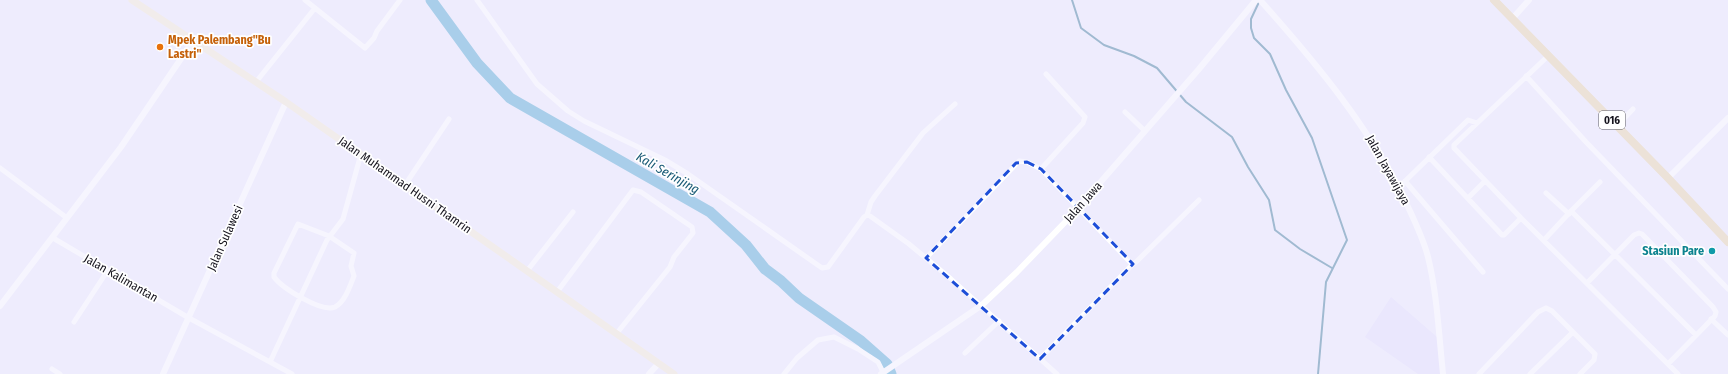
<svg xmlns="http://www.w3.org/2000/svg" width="1728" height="374" font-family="'Fira Sans Condensed',sans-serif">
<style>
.built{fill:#e4e0fc}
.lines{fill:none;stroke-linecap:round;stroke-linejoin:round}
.stream{stroke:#427c9c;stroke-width:2}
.river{stroke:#56a9d2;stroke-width:11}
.minor{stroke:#fff;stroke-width:5}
.tertiary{stroke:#fff;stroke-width:6}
.secondary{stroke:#f4ead4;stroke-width:7}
.primary{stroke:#e8d4aa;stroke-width:8}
.marked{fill:none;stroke:#1d4ed8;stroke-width:3;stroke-dasharray:8 5;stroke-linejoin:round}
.food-dot{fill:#e8710a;stroke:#fff;stroke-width:1.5}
.culture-dot{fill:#0f9aa8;stroke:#fff;stroke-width:1.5}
.labels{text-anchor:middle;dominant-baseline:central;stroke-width:3.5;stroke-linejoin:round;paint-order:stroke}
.shield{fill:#fff;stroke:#5b5a61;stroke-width:1}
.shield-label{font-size:11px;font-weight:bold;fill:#15131d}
.food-label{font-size:12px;font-weight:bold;fill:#c56008;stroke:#fff;text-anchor:start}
.street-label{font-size:12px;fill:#15131d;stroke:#fff}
.culture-label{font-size:12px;font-weight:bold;fill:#0d838f;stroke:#fff;text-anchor:end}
.water-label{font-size:13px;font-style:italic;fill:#195a76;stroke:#fff}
</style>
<rect width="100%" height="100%" fill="#eeecfd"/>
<!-- built -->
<path class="built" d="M1391,297L1437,337L1443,374H1418L1365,337Z"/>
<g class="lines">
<!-- stream -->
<path class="stream" d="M1072,0L1081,28L1104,45L1134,56L1157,68L1186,102L1232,137L1248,167L1269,200L1275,230L1300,249L1332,268
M1259,2L1251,19V28L1254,38L1270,54L1286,90L1312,138L1347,240L1326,282L1318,374"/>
<!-- river -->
<path class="river" d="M431,0L477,63L510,98L710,212L746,245L765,269L781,281L799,298L861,341L887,364L891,374"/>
<!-- minor -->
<path class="minor" d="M305,0L365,48L374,38L377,31L400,0
M477,0L537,84L568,111L584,121L665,160L688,174L822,268L828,267L864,217L867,215L870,216L909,244L951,279L1057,374
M1548,56L1454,145V148L1521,218L1678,374
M1526,76L1586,142L1728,289
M256,82L315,8
M1125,112L1145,131
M1617,126L1633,109
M1429,157L1502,235H1504L1521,218
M0,168L67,218
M1041,169L1083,123L1085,117L1046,74
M1405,181L1483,272
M405,185L449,119
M1399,187L1468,120L1477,123
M1546,193L1569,214
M1468,198L1485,181
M1571,211L1600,182
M867,215L871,202L875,196L923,133L955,104
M298,224L329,236L354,253L351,266L354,276C350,286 345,302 335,307C322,313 282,288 274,277V273Z
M53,238L189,318L292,374
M1544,240L1571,211L1696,335
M926,258L1019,161L1027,162L1041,169L1132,264L1135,263L1199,200
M527,271L573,212
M1587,283L1634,235L1639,233L1642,234L1713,307L1716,312L1715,316L1668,364
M557,292L633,190L641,192L692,227L693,233L674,257L670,267L617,333
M1711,319L1728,335
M74,322L108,270
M965,353L999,321
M1040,359L1133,264
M270,362L327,240L343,219L361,154
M52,369L60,374
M784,374L797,358L818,340L834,337L858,349L878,362L883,372
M1479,374L1538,312L1546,308L1552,311L1595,354L1594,360L1580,374
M1530,374L1573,332"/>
<!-- tertiary -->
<path class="tertiary" d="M1260,0C1317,64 1372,130 1409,209C1416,224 1424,241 1428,257C1437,293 1439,336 1443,374
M1512,19L1529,0
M1668,178L1728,118
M0,306L121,147L193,41
M163,374L286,102
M649,374L659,363
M881,374L982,305L1017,272L1071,216L1199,69L1256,0"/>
<!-- secondary -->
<path class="secondary" d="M132,0L286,102L674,374"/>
<!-- primary -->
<path class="primary" d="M1494,0L1668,178L1728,242"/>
</g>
<!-- marked area -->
<path d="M0 0H1728V374H0ZM1027,162L1041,169L1133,264L1040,359L926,258L1016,163Z" fill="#eeecfd" fill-opacity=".55" fill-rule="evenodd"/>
<path class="marked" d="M1027,162L1041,169L1133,264L1040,359L926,258L1016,163Z"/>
<!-- markers -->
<circle class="food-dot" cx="160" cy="47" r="4"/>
<circle class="culture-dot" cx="1712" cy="251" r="4"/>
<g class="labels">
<!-- shield labels -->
<rect class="shield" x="1599" y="111" width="26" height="18" rx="3"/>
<g class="shield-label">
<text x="1612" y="120">016</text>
</g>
<!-- food labels -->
<g class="food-label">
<text x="168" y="40">Mpek Palembang"Bu<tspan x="168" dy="14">Lastri"</tspan></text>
</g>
<!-- street labels -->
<g class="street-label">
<text transform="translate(1388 170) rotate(61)">Jalan Jayawijaya</text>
<text transform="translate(405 185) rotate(35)">Jalan Muhammad Husni Thamrin</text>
<text transform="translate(1083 202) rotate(-48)">Jalan Jawa</text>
<text transform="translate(225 238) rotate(-66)">Jalan Sulawesi</text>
<text transform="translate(121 278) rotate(30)">Jalan Kalimantan</text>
</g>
<!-- culture labels -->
<g class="culture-label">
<text x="1704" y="251">Stasiun Pare</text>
</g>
<!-- water labels -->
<g class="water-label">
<text transform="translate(668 173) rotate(30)">Kali Serinjing</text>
</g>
</g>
</svg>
